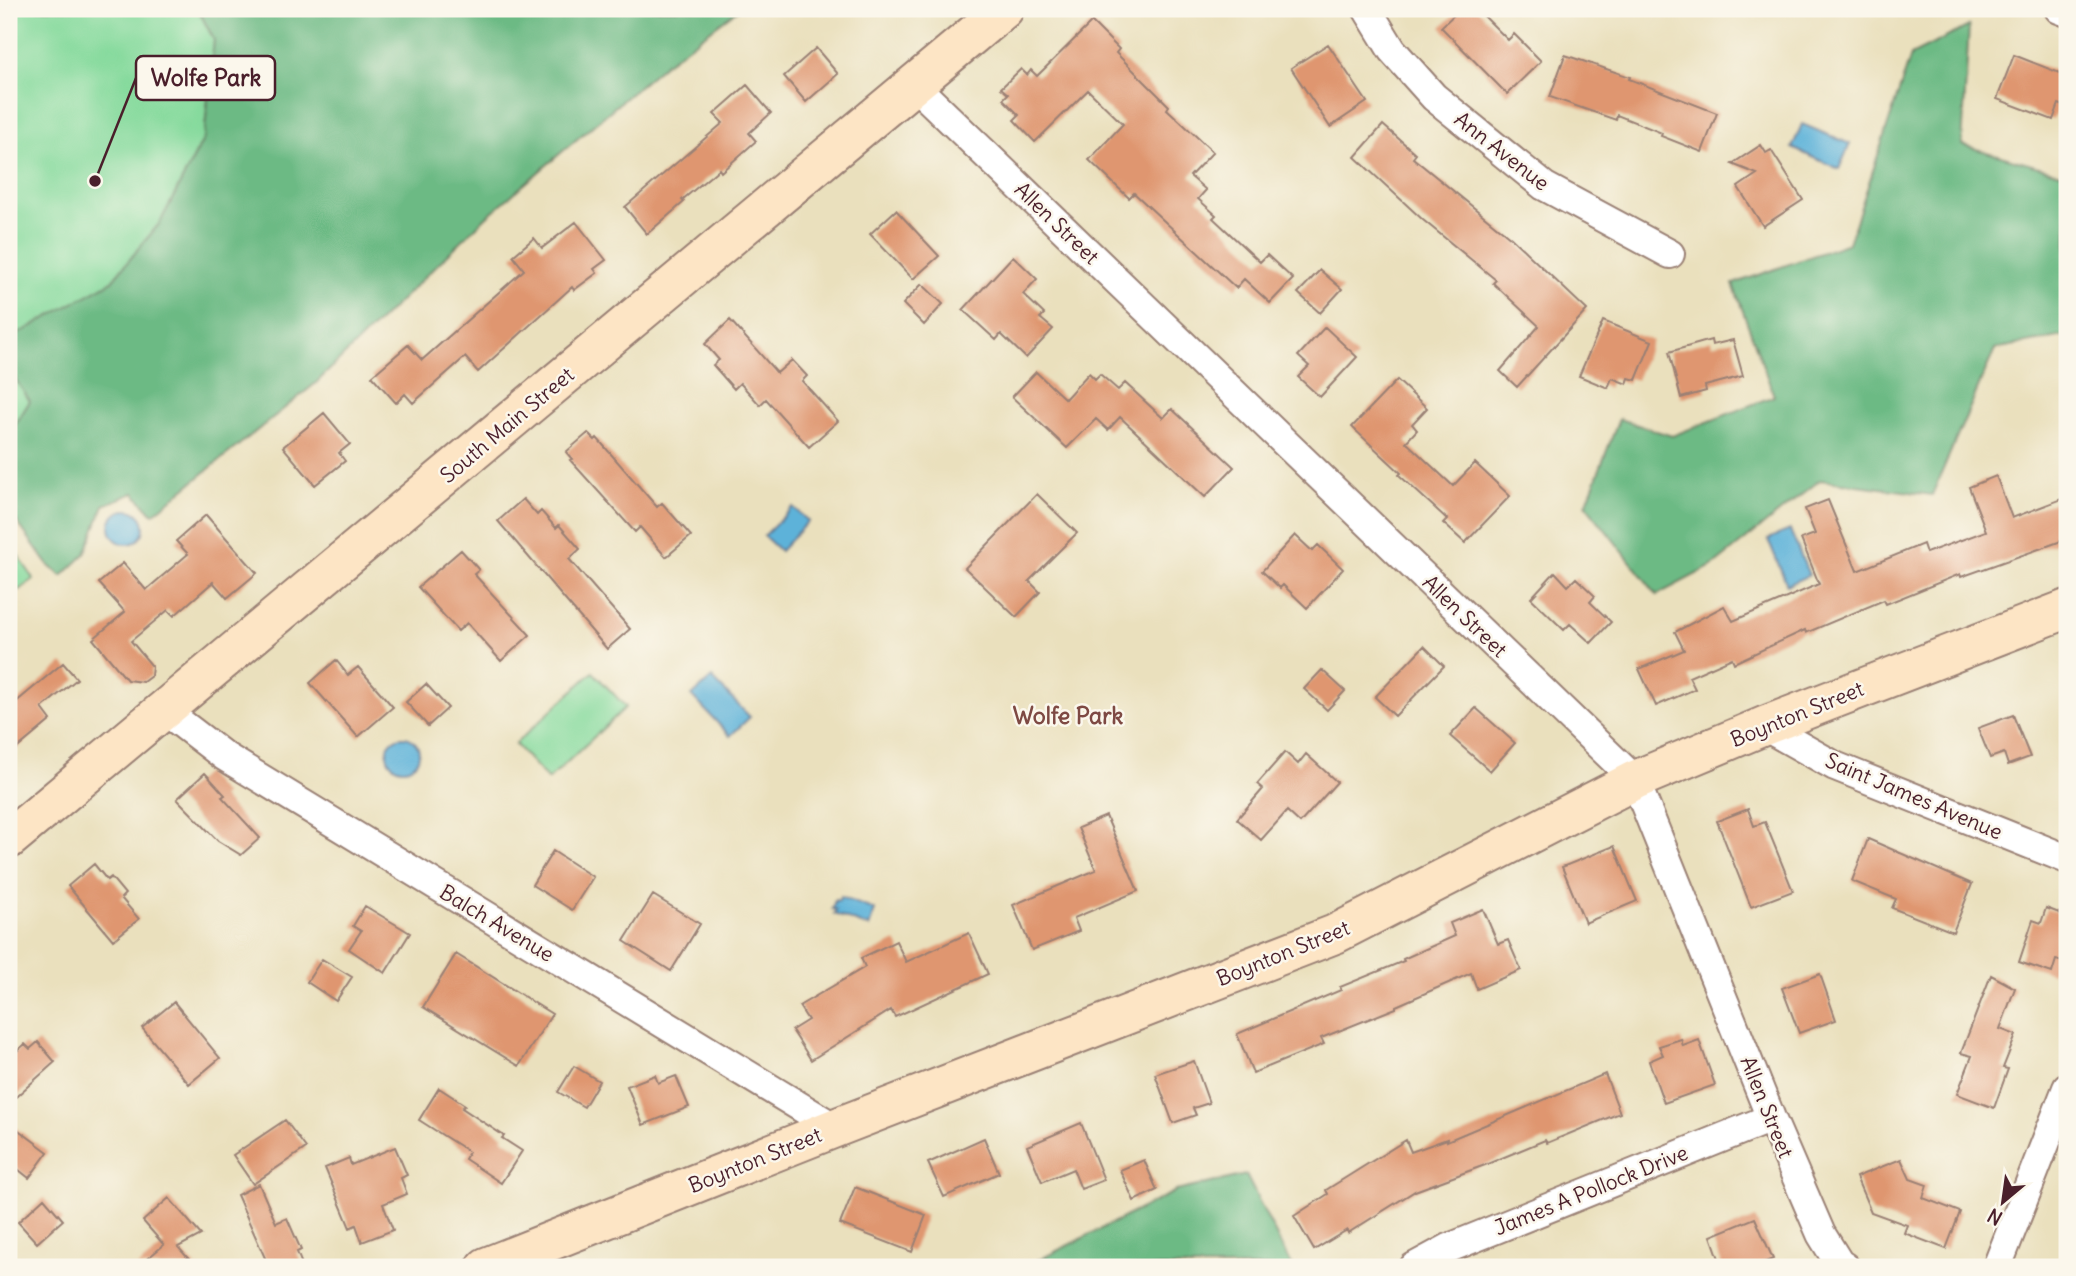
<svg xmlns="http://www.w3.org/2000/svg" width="2076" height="1276" font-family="Delius,sans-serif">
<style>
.green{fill:#86da9d;stroke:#687c64;stroke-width:2}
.forest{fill:#6cba84;stroke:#5b6c58;stroke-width:2}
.water{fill:#5db2d9;stroke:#546882;stroke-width:2}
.building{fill:#df9670}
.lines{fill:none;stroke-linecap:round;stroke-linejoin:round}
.street-casing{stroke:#9a8074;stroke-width:32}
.secondary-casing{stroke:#9a8074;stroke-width:42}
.street{stroke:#fff;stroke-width:28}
.secondary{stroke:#fde5c5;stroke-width:38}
.labels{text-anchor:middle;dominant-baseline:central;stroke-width:5;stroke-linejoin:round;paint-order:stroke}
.street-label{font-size:21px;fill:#4a1f2b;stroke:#fbf7ec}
.neighbourhood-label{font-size:23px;font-weight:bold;fill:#7e4943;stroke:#fbf7ec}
.leader{fill:none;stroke:#4a1f2b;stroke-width:2.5}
.callout-dot{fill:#4a1f2b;stroke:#fbf7ec;stroke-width:2.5}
.callout{fill:#fbf7ec;stroke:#4a1f2b;stroke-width:2.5}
.callout-label{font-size:23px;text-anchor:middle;font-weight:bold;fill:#4a1f2b}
</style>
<rect width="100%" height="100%" fill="#fbf7ec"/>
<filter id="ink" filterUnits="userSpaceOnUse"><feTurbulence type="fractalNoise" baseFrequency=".0143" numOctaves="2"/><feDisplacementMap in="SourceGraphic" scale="14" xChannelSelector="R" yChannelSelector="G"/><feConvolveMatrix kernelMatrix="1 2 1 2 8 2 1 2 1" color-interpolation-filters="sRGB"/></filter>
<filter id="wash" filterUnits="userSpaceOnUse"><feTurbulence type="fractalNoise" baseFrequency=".00686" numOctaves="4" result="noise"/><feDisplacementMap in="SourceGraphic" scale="28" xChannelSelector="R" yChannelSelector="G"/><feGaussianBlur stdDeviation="1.57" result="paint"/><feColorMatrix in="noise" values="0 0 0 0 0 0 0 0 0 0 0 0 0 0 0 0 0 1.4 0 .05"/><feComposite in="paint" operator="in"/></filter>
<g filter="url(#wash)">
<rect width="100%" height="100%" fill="#eae0bd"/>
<!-- green -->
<path class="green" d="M9,9H198L214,40L204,138L160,223L111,282L9,339Z
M9,370L30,401L9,435Z
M9,542L34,579L19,590L9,588Z
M593,672L626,707L548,780L515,744Z"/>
<!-- forest -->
<path class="forest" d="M198,9H739L666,63L486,217L316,383L153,514L134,493L104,505L85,554L62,576L50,567L9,511V435L30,401L9,370V339L111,282L160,223L204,138L214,40Z
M1969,26L1962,145L2067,175V338L2064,336L1995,349L1932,495L1820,480L1714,565L1657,595L1586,505L1619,419L1672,436L1774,396L1733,284L1849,243L1911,55Z
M1246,1175L1292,1267H1025L1176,1191Z"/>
<!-- water -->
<path class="water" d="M1802,124L1850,144L1839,169L1792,148Z
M793,507L808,521L780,551L764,536Z
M110 527a17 17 0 1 1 34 0a17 17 0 1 1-34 0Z
M1790,530L1809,575L1787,585L1768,539Z
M712,678L750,717L730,736L692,696Z
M387 753a16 16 0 1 1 32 0a16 16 0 1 1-32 0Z
M840,897L875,910L869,927L834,914L836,910L832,909L835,900L839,901Z"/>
<g id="blocks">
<!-- building -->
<path class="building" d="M1460,9H1477L1508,40L1514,34L1541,61L1507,94L1441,27Z
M1092,22L1119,49L1116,53L1169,106L1167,109L1213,152L1190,176L1206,190L1198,199L1216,215L1213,218L1260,262L1267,255L1293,279L1270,303L1244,279L1236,288L1134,193L1129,198L1089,160L1123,124L1088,90L1035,142L1014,120L1019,115L1003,99L1008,94L1001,88L1021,69L1027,75L1031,70L1037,76Z
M1328,44L1367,102L1330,127L1291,68Z
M816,48L838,74L806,102L784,76Z
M1565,55L1630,77L1629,79L1717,113L1702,152L1661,136L1662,133L1617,115L1616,120L1550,97Z
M2014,55L2067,76V107L2059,104L2053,120L1997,99Z
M747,85L771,113L749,133L756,141L721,172L719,169L682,200L684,202L647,234L625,207L723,123L714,114Z
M1383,125L1416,154L1413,158L1511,238L1587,310L1517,387L1500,371L1539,326L1493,283L1496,280L1423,220L1355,157Z
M1761,145L1766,153L1771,150L1803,200L1763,226L1738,187L1757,174L1732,164Z
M896,210L939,256L913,279L870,234Z
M576,222L606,260L594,269L597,273L574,290L572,287L478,372L465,357L413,403L405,394L396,403L372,376L408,345L422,360L524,270L513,256L534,238L542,248Z
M1013,256L1037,279L1023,294L1044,314L1040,318L1053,329L1026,358L1001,334L996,340L963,310Z
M1320,270L1342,289L1320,313L1298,293Z
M922,284L943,304L924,325L903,304Z
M730,320L777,373L792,360L807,376L802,381L838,421L809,447L766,399L760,405L740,383L734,389L713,365L719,360L705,344Z
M1603,321L1652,341L1636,380L1629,378L1627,384L1612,378L1608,388L1579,376Z
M1325,327L1357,357L1320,397L1298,377L1309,366L1298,356Z
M1711,340L1712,345L1733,340L1743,376L1705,386L1706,391L1681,398L1669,352Z
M1036,372L1065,399L1089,373L1095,379L1100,374L1118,390L1125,383L1163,418L1172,409L1234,467L1205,497L1120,417L1108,430L1096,419L1067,448L1012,397Z
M1397,380L1427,408L1412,424L1417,430L1406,442L1453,486L1475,463L1510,496L1465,543L1443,523L1447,519L1399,475L1401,473L1352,427Z
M324,413L350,444L339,453L345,461L315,485L283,447Z
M588,433L595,440L597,438L657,507L662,503L691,536L666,557L640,527L635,532L570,460L572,459L566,452Z
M1996,476L2012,518L2067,497V539L1961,577L1960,574L1886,604L1884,600L1806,633L1805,630L1734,663L1732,658L1689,677L1695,689L1656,706L1639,669L1684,650L1675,632L1724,606L1733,621L1819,584L1801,539L1815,534L1805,509L1828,500L1857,571L1923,544L1926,553L1986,531L1969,487Z
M1037,494L1077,533L1029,581L1040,592L1016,617L965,568Z
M523,499L537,515L541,511L556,528L559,525L580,549L569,559L630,629L607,649L498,521Z
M206,515L257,573L227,598L213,582L174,616L168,610L131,641L152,666L151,676L143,682L127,680L93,639L125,612L99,583L123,563L146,590L188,554L176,541Z
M1295,535L1312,551L1318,545L1343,569L1307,608L1283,585L1280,588L1262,571Z
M461,550L479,570L474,574L530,635L501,661L467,623L458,631L418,587Z
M1555,572L1568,586L1576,578L1595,596L1590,602L1611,622L1591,643L1570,624L1564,630L1531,598Z
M1424,646L1444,666L1395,716L1375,697Z
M336,660L348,675L358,667L393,707L358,737L310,683Z
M63,663L77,679L42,708L51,720L9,755V708Z
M1322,670L1345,691L1327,710L1304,689Z
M426,684L448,708L428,726L406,702Z
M1476,708L1515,743L1490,771L1450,736Z
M2013,715L2030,757L2008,765L2004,753L1990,758L1978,728Z
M1285,752L1298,764L1306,754L1337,782L1300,823L1287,811L1261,840L1237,819L1263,789L1257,784Z
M205,773L225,795L222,797L260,838L241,855L218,841L177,799Z
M1748,809L1754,826L1765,822L1793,891L1751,907L1717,821Z
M1106,816L1138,891L1074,918L1079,931L1032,950L1013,905L1096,870L1078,828Z
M1868,839L1972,884L1953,932L1892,908L1896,899L1852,881Z
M1614,846L1637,901L1585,923L1562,867Z
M553,851L593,877L572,910L532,885Z
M94,864L107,880L111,877L125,894L121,898L139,919L113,940L68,886Z
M653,895L700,924L671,971L624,941Z
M365,906L410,933L385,973L349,949L361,931L353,926Z
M2046,908L2067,916V963L2056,960L2052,973L2019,962L2033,920L2041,923Z
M1483,909L1498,944L1508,940L1521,970L1477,989L1471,973L1396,1006V1008L1321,1038L1324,1044L1253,1073L1237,1034L1341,990L1340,987L1404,961L1403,959L1455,936L1450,923Z
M969,933L988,974L895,1017L891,1010L811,1060L792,1030L808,1020L799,1006L865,967L861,958L896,941L906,962Z
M456,954L552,1014L519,1066L423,1007Z
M322,959L352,977L336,1001L307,982Z
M1820,974L1836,1020L1799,1033L1782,988Z
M1991,975L2015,988L2000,1029L2016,1035L2003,1068L2008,1069L1994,1108L1957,1094L1972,1056L1961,1053Z
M174,1002L220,1058L189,1084L142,1028Z
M1681,1039L1683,1046L1699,1040L1715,1085L1664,1103L1649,1061L1663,1055L1659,1046Z
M38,1042L55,1062L9,1103V1058L25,1044L30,1049Z
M1194,1061L1209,1103L1193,1108L1196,1115L1173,1123L1155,1074Z
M574,1066L599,1081L584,1107L558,1092Z
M1605,1074L1620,1113L1547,1143L1545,1140L1485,1165L1415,1191L1348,1233L1347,1230L1314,1250L1294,1216L1328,1194L1326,1190L1406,1140L1411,1152L1447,1139V1141Z
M655,1075L658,1083L676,1076L689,1107L643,1125L627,1086Z
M439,1088L465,1105L462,1108L504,1136L502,1138L522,1151L501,1183L465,1159L469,1152L419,1120Z
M285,1120L306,1148L253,1184L233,1155Z
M9,1123L48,1152L29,1178L9,1162Z
M1081,1123L1104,1180L1081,1189L1073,1169L1042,1182L1027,1146Z
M984,1138L999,1173L944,1197L928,1163Z
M395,1147L407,1175L401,1178L407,1194L383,1204L393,1230L362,1242L356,1225L350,1228L325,1168L349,1158L351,1165Z
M1901,1159L1910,1179L1927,1185L1923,1198L1960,1212L1946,1249L1904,1233L1907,1225L1871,1212L1856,1177Z
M1144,1160L1157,1190L1134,1201L1120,1170Z
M259,1184L276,1223L287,1218L301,1250L297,1252L303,1267H269L237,1195Z
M855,1187L926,1215L912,1252L840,1224Z
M44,1198L63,1220L37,1243L18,1222Z
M169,1198L201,1235L178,1247L196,1267H137L164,1245L143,1221Z
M1755,1218L1773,1259L1753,1267H1722L1711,1236Z"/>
</g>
</g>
<g filter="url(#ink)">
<use href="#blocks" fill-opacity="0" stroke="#9a8074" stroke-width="2"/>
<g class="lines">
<defs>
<path id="street" d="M1367,9L1392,50L1434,97L1544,186L1670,254
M2059,9L2067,12
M913,84L1635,780L1771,1118L1821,1234L1839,1263L1845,1267
M164,710L224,756L835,1128
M1764,726L1835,766L2067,859
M1414,1267L1449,1248L1771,1118
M1997,1267L2067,1088"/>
<path id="secondary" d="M9,839L1004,9
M486,1267L835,1128L1335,934L1635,780L1764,726L2067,609"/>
</defs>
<!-- street casing -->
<use href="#street" class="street-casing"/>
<!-- secondary casing -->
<use href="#secondary" class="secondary-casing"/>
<!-- street -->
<use href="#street" class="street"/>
<!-- secondary -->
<use href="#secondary" class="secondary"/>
</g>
</g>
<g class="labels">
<!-- street labels -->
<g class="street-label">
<text transform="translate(1502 151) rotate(38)">Ann Avenue</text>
<text transform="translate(1057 223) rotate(44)">Allen Street</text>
<text transform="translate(507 425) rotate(-40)">South Main Street</text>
<text transform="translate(1465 616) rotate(44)">Allen Street</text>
<text transform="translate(1797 714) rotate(-22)">Boynton Street</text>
<text transform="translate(1914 796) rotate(23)">Saint James Avenue</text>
<text transform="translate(497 923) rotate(31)">Balch Avenue</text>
<text transform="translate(1283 953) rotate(-22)">Boynton Street</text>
<text transform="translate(1767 1107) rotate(68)">Allen Street</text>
<text transform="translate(755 1160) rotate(-22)">Boynton Street</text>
<text transform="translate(1591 1190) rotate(-22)">James A Pollock Drive</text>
</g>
<!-- neighbourhood labels -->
<g class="neighbourhood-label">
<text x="1068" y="715">Wolfe Park</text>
</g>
</g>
<!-- callouts -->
<path class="leader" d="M95 181L136 78"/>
<circle class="callout-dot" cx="95" cy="181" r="7"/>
<rect class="callout" x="136" y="56" width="139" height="44" rx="7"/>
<g class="callout-label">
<text x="206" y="86">Wolfe Park</text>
</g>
<!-- margin -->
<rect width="2076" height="1276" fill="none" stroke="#fbf7ec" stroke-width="35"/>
<!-- north arrow -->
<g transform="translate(2003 1202) rotate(209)" stroke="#fbf7ec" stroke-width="5" paint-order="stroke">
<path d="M0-5L12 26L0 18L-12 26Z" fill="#4a1f2b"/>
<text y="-10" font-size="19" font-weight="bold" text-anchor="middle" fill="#4a1f2b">N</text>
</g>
</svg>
